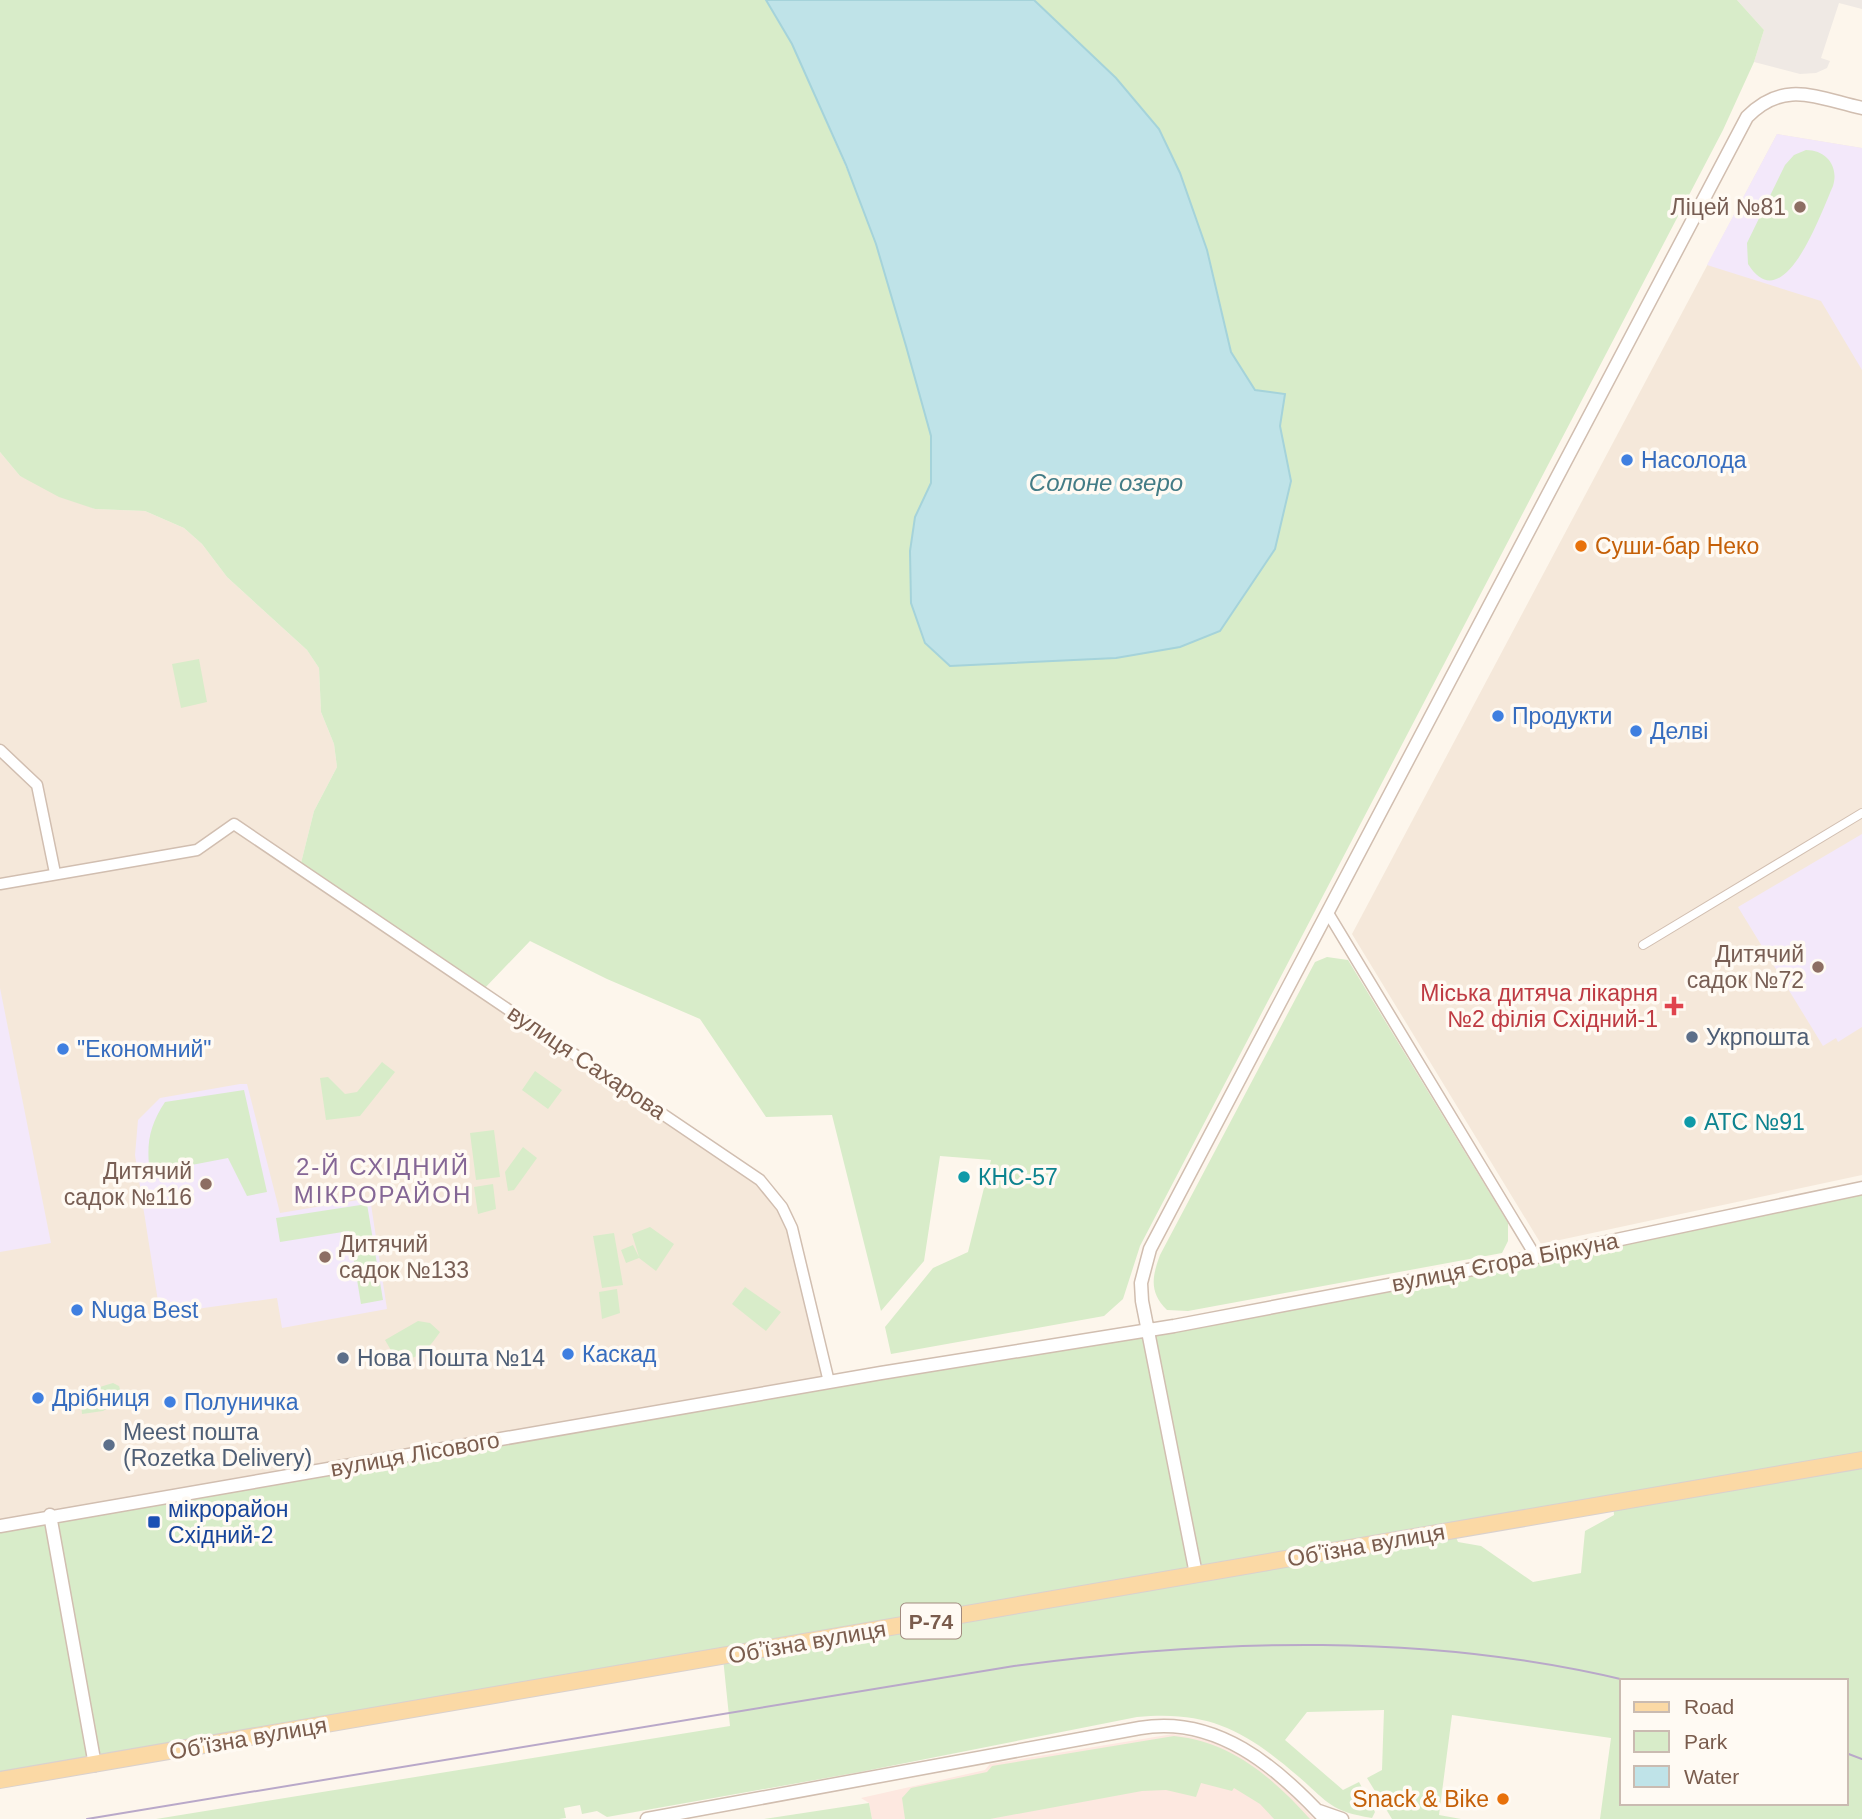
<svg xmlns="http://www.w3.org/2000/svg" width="1862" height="1819" font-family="Helvetica,sans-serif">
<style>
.residential{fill:#f5e8da}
.commercial{fill:#fde8e0}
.industrial{fill:#efe9e4}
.education{fill:#f3e8fa}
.green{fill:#d8ecc9;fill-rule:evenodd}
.water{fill:#bfe3e8;stroke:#a5d3da;stroke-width:2}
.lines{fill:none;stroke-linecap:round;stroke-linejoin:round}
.pedestrian-casing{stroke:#d1beb0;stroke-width:10}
.minor-casing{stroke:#d1beb0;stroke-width:13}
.tertiary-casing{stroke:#d1beb0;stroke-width:15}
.primary-casing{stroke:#dad1cd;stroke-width:18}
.pedestrian{stroke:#fff;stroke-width:8}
.minor{stroke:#fff;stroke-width:10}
.tertiary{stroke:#fff;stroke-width:12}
.primary{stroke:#fbd9a5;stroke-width:16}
.tram{stroke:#b9a8c9;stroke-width:2}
.education-dot{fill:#8d6e63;stroke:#fffaf3;stroke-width:2.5}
.shop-dot{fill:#3f7fe0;stroke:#fffaf3;stroke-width:2.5}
.food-dot{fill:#e8710a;stroke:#fffaf3;stroke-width:2.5}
.health-dot{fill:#e0444e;stroke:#fffaf3;stroke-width:2.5}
.service-dot{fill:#5c6f8a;stroke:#fffaf3;stroke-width:2.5}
.culture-dot{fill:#0f9aa8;stroke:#fffaf3;stroke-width:2.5}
.transit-dot{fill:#1a4fb4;stroke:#fffaf3;stroke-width:2.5}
.labels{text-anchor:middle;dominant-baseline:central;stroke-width:7;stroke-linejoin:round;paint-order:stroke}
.shield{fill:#fffaf3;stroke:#a28b7f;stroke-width:2}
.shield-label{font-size:21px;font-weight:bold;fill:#7a5c4d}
.education-label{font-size:23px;fill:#785e54;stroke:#fffaf3;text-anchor:end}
.shop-label{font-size:23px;fill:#366cbe;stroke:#fffaf3;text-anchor:start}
.food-label{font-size:23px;fill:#c56008;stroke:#fffaf3;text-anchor:start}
.health-label{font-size:23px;fill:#be3a42;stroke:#fffaf3;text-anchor:end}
.service-label{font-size:23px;fill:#4e5e75;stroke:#fffaf3;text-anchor:start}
.street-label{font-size:23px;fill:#7a5c4d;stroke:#fffaf3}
.culture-label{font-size:23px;fill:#0d838f;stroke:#fffaf3;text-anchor:start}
.transit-label{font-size:23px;fill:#164399;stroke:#fffaf3;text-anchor:start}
.water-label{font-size:24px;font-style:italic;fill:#437c86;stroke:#fffaf3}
.neighbourhood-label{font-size:24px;letter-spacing:2px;fill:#846695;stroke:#fffaf3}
</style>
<rect width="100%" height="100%" fill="#fdf6ec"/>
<!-- residential -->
<path class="residential" d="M1777,134L1862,148V1175L1541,1244L1352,934Z
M0,452L20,476L95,509L145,511L184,528L202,544L227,577L307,650L319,668L321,712L334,744L337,767L314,811L300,867L771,1192L788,1217L829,1382L0,1526Z"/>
<!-- commercial -->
<path class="commercial" d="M1173,1734L1203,1739L1234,1750L1281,1785L1314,1819H872L869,1803L861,1798L985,1770L990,1764Z"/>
<!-- industrial -->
<path class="industrial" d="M1737,0H1862V9L1839,3L1821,58L1830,61L1827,68L1816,73L1800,74L1754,62L1764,30Z"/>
<!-- education -->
<path class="education" d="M1777,134L1862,148V370L1821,301L1707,265Z
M1862,834V1027L1838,1042L1836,1038L1823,1046L1738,907Z
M0,988L51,1243L0,1252Z
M240,1084H247L280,1213L370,1198L387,1309L282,1328L277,1298L160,1314L135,1155L138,1120L160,1098Z"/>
<!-- green -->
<path class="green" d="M0,0H766L792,44L849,174L876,244L906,346L931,436V483L915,517L910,551L911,603L950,666L1116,658L1180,647L1291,481L1280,426L1285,394L1255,390L1231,352L1207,250L1176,165L1159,129L1116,78L1034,0H1737L1764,30L1754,62L1723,130L1140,1246L1123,1299L1104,1316L891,1354L885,1327L933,1268L968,1252L991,1160L940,1156L924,1261L881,1311L832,1115L766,1117L700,1019L607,979L530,941L482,991L300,867L314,811L337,767L334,744L321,712L319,668L307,650L227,577L202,544L184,528L145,511L95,509L59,497L20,476L0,452Z
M1806,150C1827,150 1839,167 1833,186C1822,210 1784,322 1748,264L1747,243L1785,165L1794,155Z
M199,659L207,702L181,708L172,664Z
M1327,957L1348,960L1508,1223V1241L1502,1253L1188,1311L1167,1310C1149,1292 1152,1277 1160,1255L1315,962Z
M382,1062L395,1072L360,1116L326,1120L320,1078L328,1077L345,1094L357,1092Z
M535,1071L562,1090L548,1109L522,1090Z
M244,1090L267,1192L247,1196L228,1158L150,1173C146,1145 149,1126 165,1102Z
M494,1130L500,1177L476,1180L470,1133Z
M523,1147L537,1158L514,1190L508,1191L505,1172Z
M493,1184L496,1209L478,1214L474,1187Z
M1862,1188V1819H1600L1611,1738L1452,1715L1439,1815L1461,1819H1392L1367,1778L1382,1770L1384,1710L1307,1712L1285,1740L1343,1790L1359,1782L1375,1812L1372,1818C1330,1811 1329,1803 1299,1777C1246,1731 1209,1710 1137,1717L860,1772L607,1817L597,1811L582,1814L580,1805L564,1808L566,1818L559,1819H156L730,1726L723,1658L0,1780V1526L1174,1326ZM1613,1501L1614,1515L1585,1531L1581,1573L1533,1582L1481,1546L1458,1542L1453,1530ZM1622,1681H1846V1803H1622Z
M367,1204L383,1300L361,1304L349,1231L280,1242L276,1218Z
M650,1227L674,1244L656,1271L639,1258L626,1263L621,1250L633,1245L639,1257L632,1234Z
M614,1233L623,1285L602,1288L593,1236Z
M745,1287L781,1312L766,1331L732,1304Z
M617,1289L620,1313L602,1319L599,1292Z
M418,1321L430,1323L440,1332C429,1348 418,1362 396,1359L385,1340Z
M113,1383L119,1386L123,1399L103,1411L82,1414L80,1393Z
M1174,1736C1232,1742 1272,1777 1310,1819H1274L1260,1804L1234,1788L1232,1791L1201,1783L1196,1797L1166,1790L1142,1791L990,1819H905L902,1798L911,1788L987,1772L992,1766Z
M869,1803L872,1819H764Z"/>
<!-- water -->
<path class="water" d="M766,0H1034L1116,78L1159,129L1180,173L1207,250L1231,352L1255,390L1285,394L1280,426L1291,481L1275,549L1220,631L1180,647L1116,658L950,666L925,643L911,603L910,551L915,517L931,483V436L906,346L876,244L846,165L792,44Z"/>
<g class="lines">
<defs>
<path id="pedestrian" d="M1643,945L1862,813"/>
<path id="minor" d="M0,750L37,785L55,873
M0,884L197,850L234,824L760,1180L782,1207L792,1228L829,1382
M1328,913L1536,1257"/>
<path id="tertiary" d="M50,1515L95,1765
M0,1526L881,1373L1174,1326L1536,1257L1862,1188
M1196,1574L1142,1301L1141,1283L1150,1249L1747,117C1784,79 1817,98 1862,108
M1319,1811L1342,1819
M647,1819L1140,1728C1216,1715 1276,1766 1325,1819"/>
<path id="primary" d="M0,1780L1862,1460"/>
</defs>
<!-- pedestrian casing -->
<use href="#pedestrian" class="pedestrian-casing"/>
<!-- minor casing -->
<use href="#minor" class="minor-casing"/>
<!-- tertiary casing -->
<use href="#tertiary" class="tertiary-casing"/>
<!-- primary casing -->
<use href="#primary" class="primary-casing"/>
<!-- pedestrian -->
<use href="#pedestrian" class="pedestrian"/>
<!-- minor -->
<use href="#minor" class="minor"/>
<!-- tertiary -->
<use href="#tertiary" class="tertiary"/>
<!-- primary -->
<use href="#primary" class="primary"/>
<!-- tram -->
<path class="tram" d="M1846,1753L1862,1759
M87,1819L1014,1666C1219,1639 1426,1632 1629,1681"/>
</g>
<!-- markers -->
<g class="education-dot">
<circle cx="1800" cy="207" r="7"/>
<circle cx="1818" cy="967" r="7"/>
<circle cx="206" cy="1184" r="7"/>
<circle cx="325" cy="1257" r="7"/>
</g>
<g class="shop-dot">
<circle cx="1627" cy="460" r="7"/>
<circle cx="1498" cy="716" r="7"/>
<circle cx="1636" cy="731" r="7"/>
<circle cx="63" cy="1049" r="7"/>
<circle cx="77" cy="1310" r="7"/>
<circle cx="568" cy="1354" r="7"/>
<circle cx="38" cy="1398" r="7"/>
<circle cx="170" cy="1402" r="7"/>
</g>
<g class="food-dot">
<circle cx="1581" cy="546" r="7"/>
<circle cx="1503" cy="1799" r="7"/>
</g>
<path class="health-dot" d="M1670.5 995.5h7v7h7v7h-7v7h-7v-7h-7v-7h7z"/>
<g class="service-dot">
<circle cx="1692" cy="1037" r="7"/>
<circle cx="343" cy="1358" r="7"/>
<circle cx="109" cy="1445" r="7"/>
</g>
<g class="culture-dot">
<circle cx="1690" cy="1122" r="7"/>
<circle cx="964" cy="1177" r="7"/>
</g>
<rect class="transit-dot" x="147" y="1515" width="14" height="14" rx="3.5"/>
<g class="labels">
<!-- shield labels -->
<rect class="shield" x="901" y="1603.5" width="60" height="35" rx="5"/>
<g class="shield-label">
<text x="931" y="1621">Р-74</text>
</g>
<!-- education labels -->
<g class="education-label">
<text x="1786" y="207">Ліцей №81</text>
<text x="1804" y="954">Дитячий<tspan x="1804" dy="26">садок №72</tspan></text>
<text x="192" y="1171">Дитячий<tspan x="192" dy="26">садок №116</tspan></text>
<text x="339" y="1244" text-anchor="start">Дитячий<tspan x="339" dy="26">садок №133</tspan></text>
</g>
<!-- shop labels -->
<g class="shop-label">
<text x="1641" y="460">Насолода</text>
<text x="1512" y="716">Продукти</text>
<text x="1650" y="731">Делві</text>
<text x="77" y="1049">"Економний"</text>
<text x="91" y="1310">Nuga Best</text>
<text x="582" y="1354">Каскад</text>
<text x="52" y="1398">Дрібниця</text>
<text x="184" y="1402">Полуничка</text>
</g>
<!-- food labels -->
<g class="food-label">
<text x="1595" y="546">Суши-бар Неко</text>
<text x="1489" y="1799" text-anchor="end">Snack &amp; Bike</text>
</g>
<!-- health labels -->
<g class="health-label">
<text x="1658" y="993">Міська дитяча лікарня<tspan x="1658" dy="26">№2 філія Східний-1</tspan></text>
</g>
<!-- service labels -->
<g class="service-label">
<text x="1706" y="1037">Укрпошта</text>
<text x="357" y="1358">Нова Пошта №14</text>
<text x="123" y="1432">Meest пошта<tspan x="123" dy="26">(Rozetka Delivery)</tspan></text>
</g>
<!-- street labels -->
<g class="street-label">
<text transform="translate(587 1062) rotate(34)">вулиця Сахарова</text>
<text transform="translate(1505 1262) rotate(-11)">вулиця Єгора Біркуна</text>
<text transform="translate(415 1454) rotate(-10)">вулиця Лісового</text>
<text transform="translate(1366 1545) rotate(-10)">Обʼїзна вулиця</text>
<text transform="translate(807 1642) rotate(-10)">Обʼїзна вулиця</text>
<text transform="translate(248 1738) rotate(-10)">Обʼїзна вулиця</text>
</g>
<!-- culture labels -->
<g class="culture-label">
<text x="1704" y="1122">АТС №91</text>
<text x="978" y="1177">КНС-57</text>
</g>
<!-- transit labels -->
<g class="transit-label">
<text x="168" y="1509">мікрорайон<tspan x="168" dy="26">Східний-2</tspan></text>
</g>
<!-- water labels -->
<g class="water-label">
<text x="1106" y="482">Солоне озеро</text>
</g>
<!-- neighbourhood labels -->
<g class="neighbourhood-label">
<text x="383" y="1166">2-Й СХІДНИЙ<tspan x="383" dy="28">МІКРОРАЙОН</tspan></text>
</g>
</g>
<!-- legend -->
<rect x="1620" y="1679" width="228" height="126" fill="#fffaf3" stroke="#cabbb1" stroke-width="2"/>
<rect x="1634" y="1702" width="35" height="10" fill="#fbd9a5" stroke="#cabbb1" stroke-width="2"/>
<text x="1684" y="1714" font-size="21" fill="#7a5c4d">Road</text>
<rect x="1634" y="1731" width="35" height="21" fill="#d8ecc9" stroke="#cabbb1" stroke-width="2"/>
<text x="1684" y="1749" font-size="21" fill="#7a5c4d">Park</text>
<rect x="1634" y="1766" width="35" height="21" fill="#bfe3e8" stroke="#cabbb1" stroke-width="2"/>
<text x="1684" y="1784" font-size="21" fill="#7a5c4d">Water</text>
</svg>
